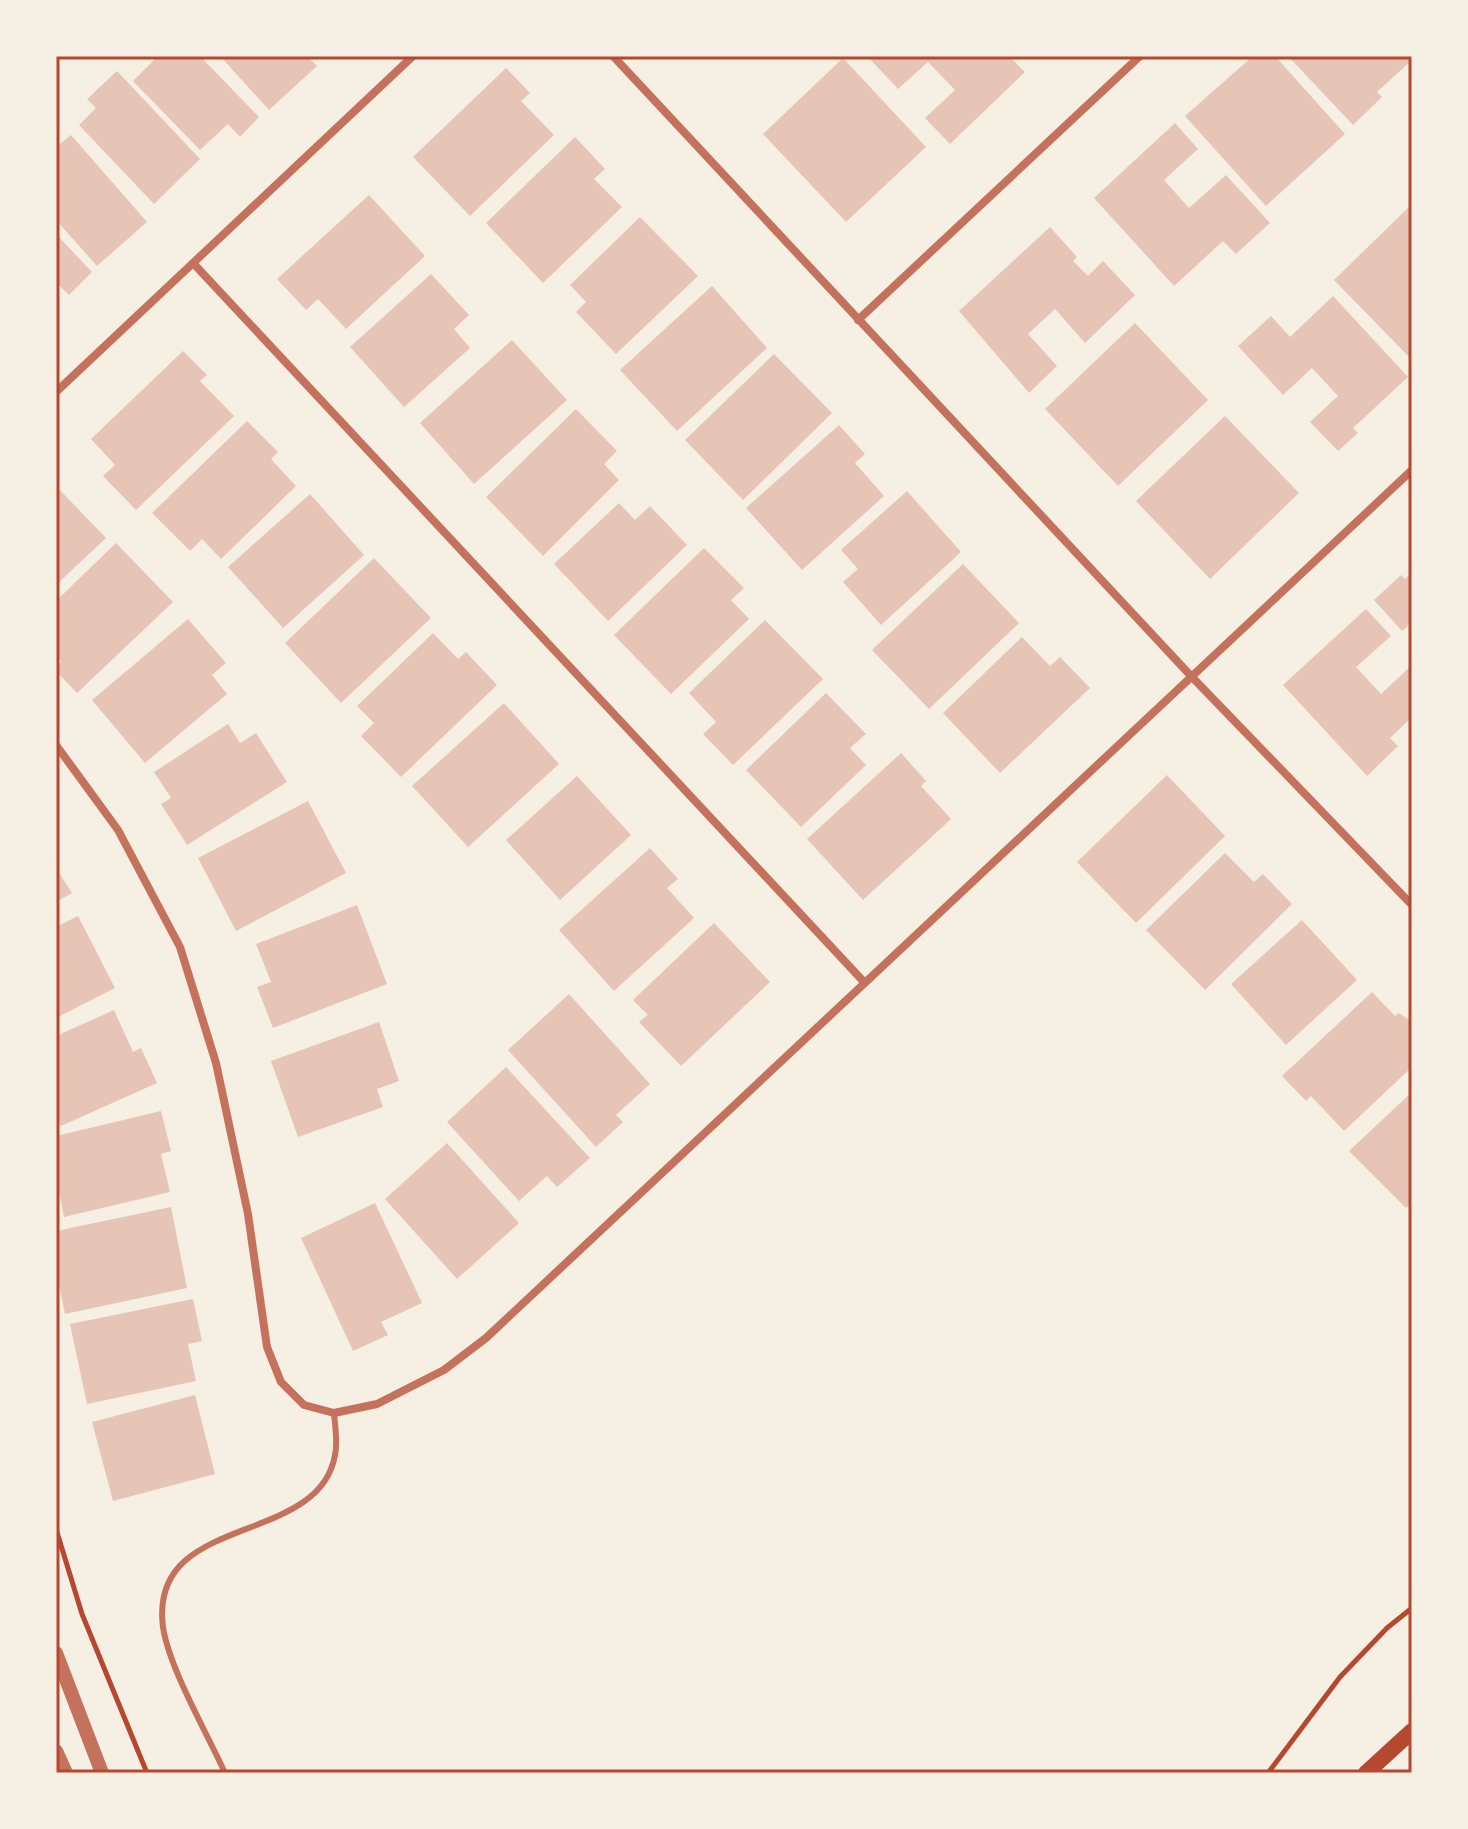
<svg xmlns="http://www.w3.org/2000/svg" width="1468" height="1829" font-family="'Golos Text',sans-serif">
<style>
.building{fill:#e6c5b7}
.lines{fill:none;stroke-linecap:round;stroke-linejoin:round}
.path{stroke:#b5482f;stroke-width:5}
.service{stroke:#c5725c;stroke-width:6}
.minor{stroke:#c5725c;stroke-width:8}
.tertiary{stroke:#c5725c;stroke-width:14}
.secondary{stroke:#b5482f;stroke-width:16}
.neatline{fill:none;stroke:#b5482f;stroke-width:3}
</style>
<rect width="100%" height="100%" fill="#f6efe4"/>
<!-- building -->
<path class="building" d="M158,56H200L259,117L240,137L228,124L200,150L133,81Z
M220,56H307L317,66L269,110Z
M867,56H1009L1025,72L950,144L925,118L955,90L928,62L898,89Z
M1253,56H1275L1345,134L1266,206L1185,116Z
M1288,56H1412V60L1377,92L1382,97L1353,125Z
M843,58L926,147L846,222L763,134Z
M506,68L530,93L521,101L554,135L470,216L413,157Z
M117,71L200,159L154,204L79,125L96,108L87,99Z
M1175,123L1198,149L1164,180L1189,208L1226,175L1270,223L1236,254L1223,241L1174,286L1094,198Z
M71,135L147,222L97,266L56,220V147Z
M575,137L605,169L594,179L622,207L543,283L486,223Z
M369,195L425,256L346,329L318,299L306,310L277,279Z
M1412,204V360L1334,280Z
M640,217L698,276L616,354L576,312L586,302L570,285Z
M1050,227L1077,257L1073,261L1088,276L1103,261L1135,295L1085,343L1055,309L1028,334L1057,366L1029,393L959,311Z
M56,234L92,272L69,295L59,285L56,288Z
M431,274L469,315L454,329L470,348L404,407L350,347Z
M712,286L767,348L677,431L620,370Z
M1333,296L1408,377L1353,428L1358,433L1338,451L1310,422L1338,396L1312,368L1283,395L1238,346L1271,316L1290,337Z
M1135,323L1208,400L1118,486L1045,409Z
M512,340L567,400L474,484L420,423Z
M183,351L207,375L200,381L234,416L136,510L103,476L115,465L91,439Z
M774,354L832,413L743,500L685,440Z
M576,409L617,451L604,464L619,480L543,556L486,497Z
M1225,416L1299,493L1210,579L1136,501Z
M247,421L278,452L271,459L296,486L221,559L202,539L190,551L152,513Z
M839,425L865,454L855,463L884,496L802,570L746,508Z
M56,486L106,538L56,585Z
M907,491L961,552L881,625L843,582L858,569L841,550Z
M310,494L364,555L283,628L228,567Z
M619,503L635,520L650,506L687,545L608,621L554,564Z
M116,543L173,602L77,693L56,671L61,661L56,656V601Z
M704,548L744,588L731,600L749,619L671,694L614,635Z
M374,558L431,618L341,703L285,643Z
M963,564L1019,623L929,709L872,650Z
M1412,572V622L1402,631L1374,600L1401,575L1405,579Z
M1366,609L1391,636L1356,667L1381,694L1412,665V724L1408,721L1390,738L1398,746L1367,776L1283,685Z
M188,619L226,663L212,675L227,694L145,763L92,700Z
M765,620L823,679L733,765L703,734L716,722L689,693Z
M433,633L458,659L466,652L497,685L401,777L361,736L374,723L357,706Z
M1022,637L1050,666L1060,657L1090,688L1000,773L943,713Z
M826,693L866,734L850,748L866,765L801,827L746,770Z
M504,703L559,764L468,847L412,786Z
M228,724L240,743L256,733L287,782L187,845L161,804L171,798L154,772Z
M901,753L926,781L921,786L951,819L863,900L807,839Z
M1167,775L1225,836L1136,923L1077,862Z
M577,776L631,835L560,900L506,840Z
M308,801L346,873L236,931L198,858Z
M650,848L678,879L667,888L694,918L614,991L559,930Z
M1225,853L1254,882L1263,874L1292,904L1205,990L1146,930Z
M56,868L72,893L56,902Z
M357,905L387,984L273,1028L257,987L271,982L256,944Z
M78,916L115,988L56,1018V927Z
M1302,920L1357,980L1286,1045L1231,984Z
M714,923L770,982L681,1066L639,1022L648,1015L633,1000Z
M1372,992L1395,1016L1399,1013L1412,1022V1067L1344,1131L1311,1096L1306,1101L1282,1076Z
M569,994L650,1084L616,1115L623,1122L596,1147L508,1050Z
M114,1010L133,1052L141,1048L157,1083L61,1126L56,1116V1036Z
M379,1022L399,1081L377,1089L383,1107L298,1137L271,1061Z
M506,1067L590,1158L557,1187L547,1176L519,1201L447,1122Z
M1412,1092V1203L1406,1208L1349,1151Z
M161,1111L171,1151L161,1154L170,1192L64,1217L59,1192L56,1193V1136Z
M447,1143L519,1223L457,1279L385,1199Z
M375,1203L422,1303L381,1322L388,1335L353,1351L301,1238Z
M171,1207L187,1288L65,1314L56,1269V1231Z
M193,1299L202,1341L188,1344L196,1381L87,1404L70,1324Z
M195,1395L215,1474L113,1501L92,1422Z"/>
<g class="lines">
<!-- path -->
<path class="path" d="M56,1529L82,1614L147,1773
M1268,1773L1340,1677L1387,1628L1412,1608"/>
<!-- service -->
<path class="service" d="M225,1773C207,1733 169,1668 163,1627C148,1511 319,1548 335,1455C338,1442 335,1426 334,1413"/>
<!-- minor -->
<path class="minor" d="M613,56L1191,676L1412,905
M193,263L864,982
M858,320L1140,56
M56,392L413,56
M56,745L118,830L180,947L216,1063L248,1214L267,1347L281,1382L304,1405L334,1413L377,1404L444,1370L486,1338L1412,470"/>
<!-- tertiary -->
<path class="tertiary" d="M56,1653L102,1773
M56,1751L66,1773"/>
<!-- secondary -->
<path class="secondary" d="M1366,1773L1412,1731"/>
</g>
<!-- border -->
<rect width="1468" height="1829" fill="none" stroke="#f6efe4" stroke-width="116"/>
<rect x="58" y="58" width="1352" height="1713" class="neatline"/>
</svg>
